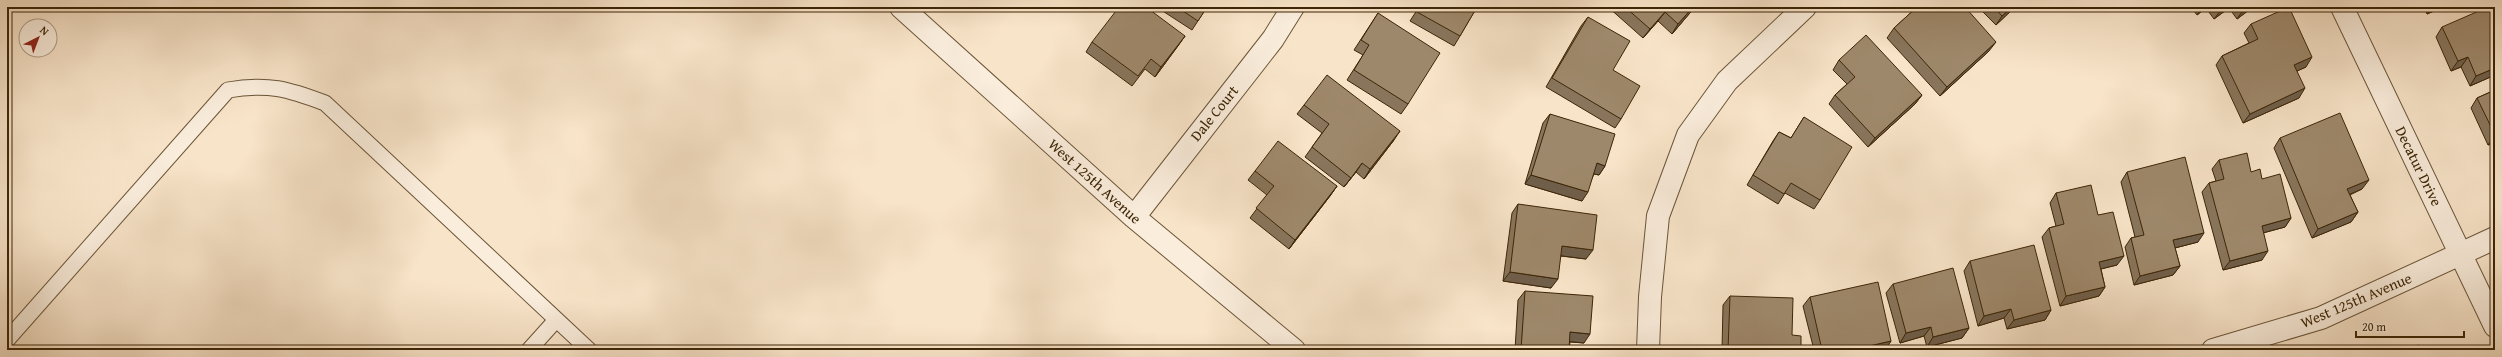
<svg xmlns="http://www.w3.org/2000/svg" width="2502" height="357" font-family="'Gentium Book Plus',serif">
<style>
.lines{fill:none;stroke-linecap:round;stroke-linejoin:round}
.service-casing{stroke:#6b5537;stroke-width:17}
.minor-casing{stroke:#6b5537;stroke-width:24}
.service{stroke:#faeddc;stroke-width:15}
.minor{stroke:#faeddc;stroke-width:22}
.wall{fill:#88755c;stroke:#3c2506}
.shaded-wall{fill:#6f5f4b;stroke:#3c2506}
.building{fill:#9e886b;stroke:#3c2506}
.labels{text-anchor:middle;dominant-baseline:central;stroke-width:3;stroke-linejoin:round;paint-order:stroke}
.street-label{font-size:15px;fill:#3c2506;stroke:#faeddc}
</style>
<rect width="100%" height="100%" fill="#f8e4c9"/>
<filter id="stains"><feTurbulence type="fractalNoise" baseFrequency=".005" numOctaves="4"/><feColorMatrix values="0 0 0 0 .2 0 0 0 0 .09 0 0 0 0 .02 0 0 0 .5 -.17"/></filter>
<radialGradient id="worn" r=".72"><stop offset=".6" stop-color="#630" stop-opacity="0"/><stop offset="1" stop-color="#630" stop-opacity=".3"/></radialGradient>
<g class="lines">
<defs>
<path id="service" d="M7,340L228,90C268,83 288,89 325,103L589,350
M529,350L556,320"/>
<path id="minor" d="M901,7L1134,217L1294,350
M2342,7L2495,326
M1134,217L1273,39L1293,7
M1648,350L1650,297L1658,216L1688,135L1727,81L1805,7
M2213,350L2321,318L2495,238"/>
</defs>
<!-- service casing -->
<use href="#service" class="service-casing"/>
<!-- minor casing -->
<use href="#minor" class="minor-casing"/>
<!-- service -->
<use href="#service" class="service"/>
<!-- minor -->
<use href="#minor" class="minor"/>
</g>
<!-- wall -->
<path class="wall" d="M1158,7H1207L1192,30L1158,8Z
M1419,7H1477L1460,36L1454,46L1410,21Z
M1608,7H1695L1672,34L1658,21L1643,38Z
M1915,7H1965L1989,51L1940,96L1887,38L1894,28L1916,8Z
M1978,7H2015L1996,25Z
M2191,7H2253L2237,19L2229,8L2214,19L2206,8L2197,15Z
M2424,7H2443L2427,14Z
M1378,13L1408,104L1401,114L1347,80L1363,55L1354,50Z
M1588,17L1621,119L1615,128L1546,87L1581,26Z
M2251,24L2306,67L2297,71L2299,98L2243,123L2216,65L2222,56L2249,43L2244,33Z
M2442,27L2495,75L2470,86L2461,67L2451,71L2436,37Z
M1185,36L1155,77L1145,69L1132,86L1086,52L1092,42Z
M1839,60L1922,95L1915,104L1868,147L1829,104L1835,95L1847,84L1833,70Z
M2495,90V142L2488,145L2471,108L2477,98Z
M1304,105L1394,140L1364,179L1356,172L1344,187L1305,157L1322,133L1297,114Z
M1550,114L1605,166L1599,175L1594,174L1582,201L1525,184L1543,123Z
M1804,117L1820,200L1814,209L1785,193L1778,204L1747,185L1773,141L1779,132L1791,138Z
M2280,138L2362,189L2350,195L2358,212L2351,222L2312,238L2274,148Z
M2219,160L2251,172L2262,179L2291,218L2285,227L2263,233L2262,260L2223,270L2202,192L2209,183L2216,181L2212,169Z
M1255,171L1337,186L1330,196L1289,249L1250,218L1267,195L1248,180Z
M2127,172L2198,242L2175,248L2180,266L2173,275L2134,285L2125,247L2131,238L2135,237L2121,182Z
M2056,193L2098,215L2117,265L2101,269L2105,287L2099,296L2060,306L2042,237L2049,228L2056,226L2050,203Z
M1518,204L1586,259L1561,256L1551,288L1503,281L1512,213Z
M1970,261L2051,310L2045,320L2007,329L2004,318L1978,326L1964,271Z
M1893,284L1969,328L1962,338L1927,347L1924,336L1900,343L1886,293Z
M1525,291L1584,343L1570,342L1569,350H1515L1518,300Z
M1730,296L1792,335L1801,350H1722L1723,305Z
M1810,297L1891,341L1885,350H1814L1803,306Z"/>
<!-- shaded-wall -->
<path class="shaded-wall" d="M1693,7H1695L1672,34L1678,24Z
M2012,7H2015L1996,25L2002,16Z
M2202,7H2207L2197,15Z
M2224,7H2230L2214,19L2221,10Z
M2247,7H2253L2237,19L2244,9Z
M2432,7H2443L2427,14Z
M1665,12L1658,21L1643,38L1650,29Z
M1185,36L1178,46L1155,77L1161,67Z
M1996,42L1989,51L1940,96L1947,87Z
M2312,57L2306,67L2288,75L2294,65Z
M2468,57L2461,67L2451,71L2458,61Z
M2495,68V75L2470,86L2476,76Z
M2305,88L2299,98L2243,123L2250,114Z
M1922,95L1915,104L1868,147L1875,138Z
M1400,131L1394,140L1364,179L1370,169Z
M2495,135V142L2488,145Z
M1362,163L1356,172L1344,187L1351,178Z
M1597,163L1605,166L1599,175L1590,173Z
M1531,175L1588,192L1582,201L1525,184Z
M2369,180L2362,189L2341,198L2347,189Z
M1337,186L1330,196L1289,249L1295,240Z
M2358,212L2351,222L2312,238L2318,229Z
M2291,218L2285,227L2255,235L2262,226Z
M2204,233L2198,242L2167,250L2173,240Z
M1562,246L1593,250L1586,259L1555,255Z
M2268,251L2262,260L2223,270L2230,261Z
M2124,256L2117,265L2092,271L2099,262Z
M2180,266L2173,275L2134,285L2140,276Z
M1510,272L1558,279L1551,288L1503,281Z
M2105,287L2099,296L2060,306L2066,296Z
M2011,309L2004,318L1978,326L1984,316Z
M2051,310L2045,320L2007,329L2014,320Z
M1931,327L1924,336L1900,343L1906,333Z
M1969,328L1962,338L1927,347L1933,337Z
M1570,332L1590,334L1584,343L1564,341Z
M1891,341L1885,350H1862L1865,347Z"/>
<!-- building -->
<path class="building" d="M1119,7H1146L1185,36L1161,67L1151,59L1138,76L1092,42Z
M1177,7H1207L1198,21Z
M1420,7H1477L1460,36L1417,12Z
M1625,7H1693L1678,24L1665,12L1650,29Z
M1917,7H1965L1996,42L1947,87L1894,28Z
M1994,7H2012L2002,16Z
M2219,7H2224L2221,10Z
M2242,7H2247L2244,9Z
M2289,7L2312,57L2294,65L2305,88L2250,114L2222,56L2258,39L2251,24Z
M2488,7H2495V68L2476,76L2468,57L2458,61L2442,27Z
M1378,13L1440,53L1408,104L1354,70L1369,45L1361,40Z
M1588,17L1630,41L1613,70L1640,86L1621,119L1552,78Z
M1866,35L1922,95L1875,138L1835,95L1855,77L1839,60Z
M1327,75L1400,131L1370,169L1362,163L1351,178L1312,147L1329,124L1304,105Z
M2495,90V135L2477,98Z
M2340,113L2369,180L2347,189L2358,212L2318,229L2280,138Z
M1550,114L1615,134L1605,166L1597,163L1588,192L1531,175Z
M1804,117L1852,147L1820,200L1791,183L1784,194L1753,175L1779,132L1791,138Z
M1278,141L1337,186L1295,240L1256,208L1274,186L1255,171Z
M2247,153L2251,172L2260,169L2262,179L2280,174L2291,218L2262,226L2268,251L2230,261L2209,183L2224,179L2219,160Z
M2185,157L2204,233L2173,240L2180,266L2140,276L2131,238L2144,235L2127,172Z
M2091,185L2098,215L2113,212L2124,256L2099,262L2105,287L2066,296L2049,228L2064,224L2056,193Z
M1518,204L1597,215L1593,250L1562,246L1558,279L1510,272Z
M2034,245L2051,310L2014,320L2011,309L1984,316L1970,261Z
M1953,268L1969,328L1933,337L1931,327L1906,333L1893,284Z
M1878,282L1891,341L1865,347V350H1822L1810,297Z
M1525,291L1593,296L1590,334L1570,332L1569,350H1521Z
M1730,296L1793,298L1792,335L1801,336V350H1728Z
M2419,345L2422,350H2408Z"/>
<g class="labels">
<!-- street labels -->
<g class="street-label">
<text transform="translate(1214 113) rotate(-51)">Dale Court</text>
<text transform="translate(2419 166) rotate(64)">Decatur Drive</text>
<text transform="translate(1095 181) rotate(42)">West 125th Avenue</text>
<text transform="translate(2356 300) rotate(-23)">West 125th Avenue</text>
</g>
</g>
<!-- margin -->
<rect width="2502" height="357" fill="none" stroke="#f8e4c9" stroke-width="24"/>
<rect x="8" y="8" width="2486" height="341" fill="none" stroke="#3c2506" stroke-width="2"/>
<rect x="12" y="12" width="2478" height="333" fill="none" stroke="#3c2506"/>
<!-- north arrow -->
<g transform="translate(38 38) rotate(42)"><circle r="19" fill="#faeddc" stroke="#ae9d86"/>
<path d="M0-3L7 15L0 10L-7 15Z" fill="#8f2418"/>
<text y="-6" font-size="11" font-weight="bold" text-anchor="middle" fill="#3c2506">N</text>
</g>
<!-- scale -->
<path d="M2356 331v6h108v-6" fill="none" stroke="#3c2506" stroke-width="2"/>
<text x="2362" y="331" font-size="12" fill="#3c2506" stroke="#faeddc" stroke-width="3" paint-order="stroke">20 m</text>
<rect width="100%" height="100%" filter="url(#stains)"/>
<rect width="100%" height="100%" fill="url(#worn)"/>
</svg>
